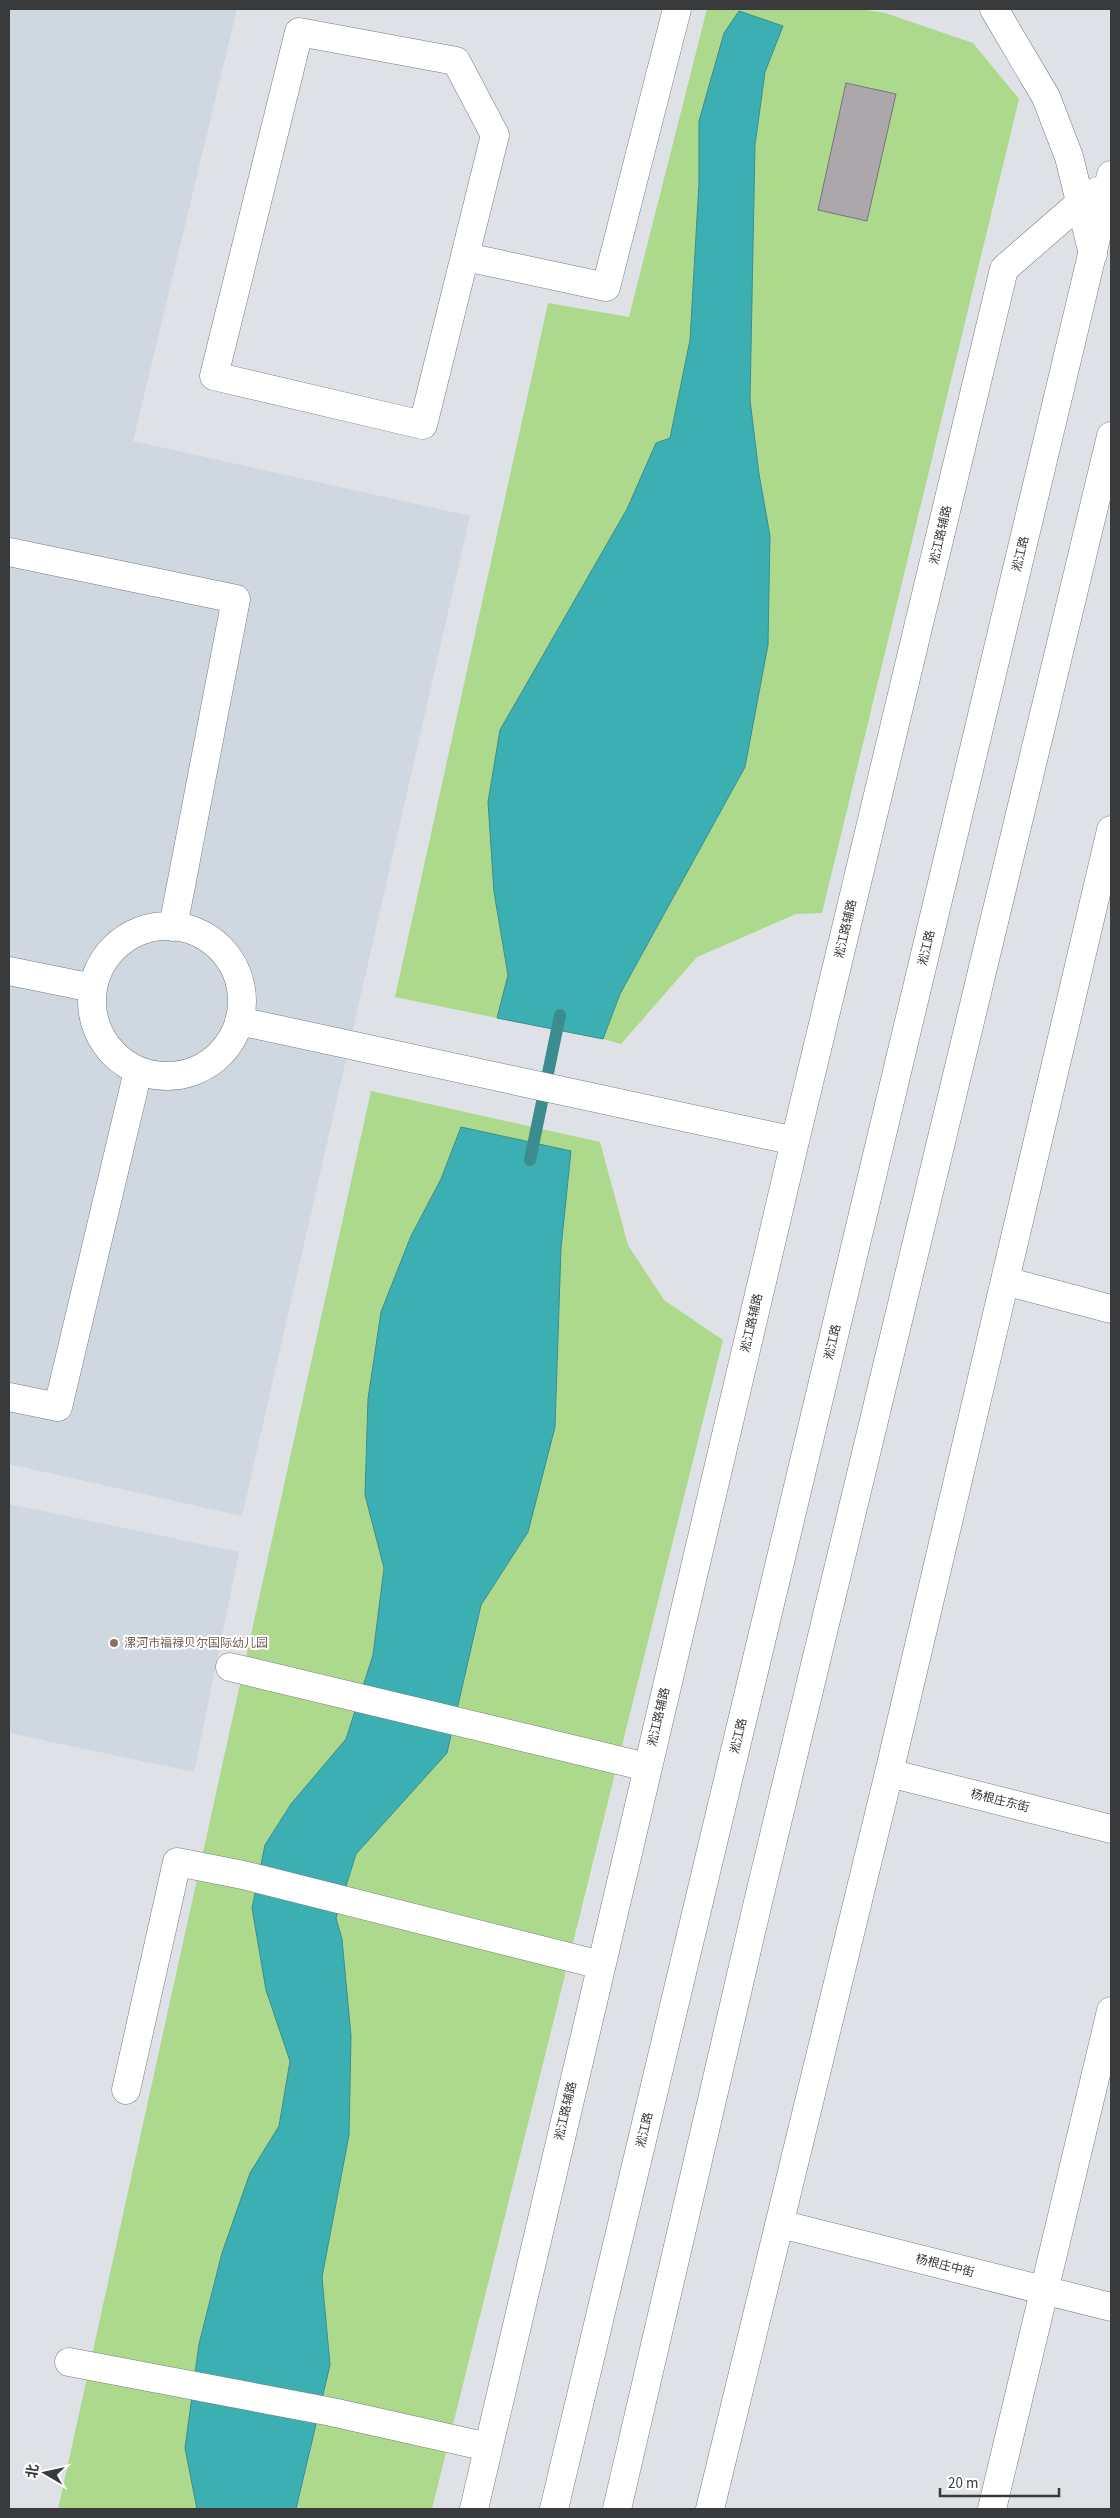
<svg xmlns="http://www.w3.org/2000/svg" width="1120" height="2518" font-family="'Source Sans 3','Noto Sans SC',sans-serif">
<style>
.built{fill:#cfd7e1}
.green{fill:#add98d}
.water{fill:#3cafb2;stroke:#3b8c8f}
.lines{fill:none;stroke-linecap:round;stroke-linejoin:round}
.stream{stroke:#3b8c8f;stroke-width:12}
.building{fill:#aba7aa;stroke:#797577}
.street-casing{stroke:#797c7f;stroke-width:29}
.secondary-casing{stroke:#797c7f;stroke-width:29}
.primary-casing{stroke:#797c7f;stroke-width:29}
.street{stroke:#fff;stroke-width:28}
.secondary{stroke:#fff;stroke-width:28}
.primary{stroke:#fff;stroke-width:28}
.education-dot{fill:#8d6e63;stroke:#fff;stroke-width:2}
.labels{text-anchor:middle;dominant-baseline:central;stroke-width:4;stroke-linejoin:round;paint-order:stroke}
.street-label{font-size:12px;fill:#393a3c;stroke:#fff}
.education-label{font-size:12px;fill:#785e54;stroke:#fff;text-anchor:start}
</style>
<rect width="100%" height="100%" fill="#dee1e5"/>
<!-- built -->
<path class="built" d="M9,9H237L133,441L470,516L242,1516L9,1464Z
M9,1504L239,1552L194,1772L9,1733Z"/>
<!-- green -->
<path class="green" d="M707,9H860L885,13L973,43L1019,99L822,913L796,914L697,957L621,1044L603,1039L620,994L672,900L770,536L759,474L750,400L755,145L765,72L782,26L699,121V183L690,340L670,438L656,443L627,509L500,730L488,802L494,892L508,975L497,1018L395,997L548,303L629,317Z
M371,1091L600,1142L628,1245L664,1300L723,1340L432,2509H296L330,2365L322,2277L349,2135L342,1939L336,1918L356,1854L447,1753L481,1605L528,1532L555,1427L561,1248L571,1152L461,1127L441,1179L368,1399L365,1495L384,1568L373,1655L346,1739L291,1804L265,1845L252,1908L266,1990L290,2061L279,2126L250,2173L222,2253L199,2344L185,2448L197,2509H58Z"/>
<!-- water -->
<path class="water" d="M739,11L783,26L765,72L755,145L750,400L759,474L770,536L768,645L745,767L620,994L603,1039L497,1018L508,975L494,892L488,802L500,730L627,509L656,443L670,438L690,340L699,183V121L724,33Z
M461,1127L571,1151L561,1248L555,1427L528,1532L481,1605L447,1753L356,1854L336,1918L342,1939L351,2036L349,2135L322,2277L330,2365L296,2509H197L185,2448L199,2344L222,2253L250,2173L279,2126L290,2061L266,1990L252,1908L265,1845L291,1804L346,1739L373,1655L384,1568L365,1495L368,1399L381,1312L411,1236L441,1179Z"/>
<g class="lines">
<!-- stream -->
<path class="stream" d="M530,1160L560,1015"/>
</g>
<!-- building -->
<path class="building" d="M846,83L896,94L867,221L818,210Z"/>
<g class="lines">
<defs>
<path id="street" d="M299,32L456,61L495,135L423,425L214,376Z
M466,257L606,287L677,9
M9,552L236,599L173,927
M92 1001a75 75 0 1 1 150 0a75 75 0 1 1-150 0Z
M9,971L93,988
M239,1021L795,1141
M1005,1281L1111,1309
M9,1397L58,1407L138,1071
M230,1667L647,1767
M889,1773L1111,1829
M126,2090L177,1862L243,1875L601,1965
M780,2224L1111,2307
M69,2362L332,2412L488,2447
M474,2509L795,1141L1004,269L1081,202L1097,191
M710,2509L889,1773L1111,830
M992,2509L1111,2011"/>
<path id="secondary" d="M994,9L1046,97L1069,157L1093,254"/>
<path id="primary" d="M554,2509L1111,175
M617,2509L758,1902L1111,436"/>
</defs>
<!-- street casing -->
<use href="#street" class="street-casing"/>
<!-- secondary casing -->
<use href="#secondary" class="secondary-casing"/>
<!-- primary casing -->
<use href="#primary" class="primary-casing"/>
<!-- street -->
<use href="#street" class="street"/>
<!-- secondary -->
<use href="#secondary" class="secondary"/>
<!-- primary -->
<use href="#primary" class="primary"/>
</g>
<!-- markers -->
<circle class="education-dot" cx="114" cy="1643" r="5"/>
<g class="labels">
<!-- street labels -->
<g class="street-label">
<text transform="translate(941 535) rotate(-77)">淞江路辅路</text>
<text transform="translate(1021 554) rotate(-77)">淞江路</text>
<text transform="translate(846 929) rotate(-77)">淞江路辅路</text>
<text transform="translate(927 948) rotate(-77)">淞江路</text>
<text transform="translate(752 1323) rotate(-77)">淞江路辅路</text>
<text transform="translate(833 1342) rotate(-77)">淞江路</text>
<text transform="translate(659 1717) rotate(-77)">淞江路辅路</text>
<text transform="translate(739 1736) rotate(-77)">淞江路</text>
<text transform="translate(1000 1801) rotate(14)">杨根庄东街</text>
<text transform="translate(566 2111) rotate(-77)">淞江路辅路</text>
<text transform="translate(645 2130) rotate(-77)">淞江路</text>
<text transform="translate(945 2266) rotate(14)">杨根庄中街</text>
</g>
<!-- education labels -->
<g class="education-label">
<text x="124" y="1643">漯河市福禄贝尔国际幼儿园</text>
</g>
</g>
<!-- border -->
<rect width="1120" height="2518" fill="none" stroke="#393a3c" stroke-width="20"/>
<!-- north arrow -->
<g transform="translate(45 2473) rotate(279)" stroke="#ffffff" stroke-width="4" paint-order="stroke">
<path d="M0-4L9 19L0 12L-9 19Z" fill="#393a3c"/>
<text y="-8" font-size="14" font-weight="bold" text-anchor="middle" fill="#393a3c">北</text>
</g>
<!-- scale -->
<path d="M940 2488v8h119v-8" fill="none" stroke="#393a3c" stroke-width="2.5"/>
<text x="948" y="2488" font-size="15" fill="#393a3c" stroke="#ffffff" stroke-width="4" paint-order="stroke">20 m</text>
</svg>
